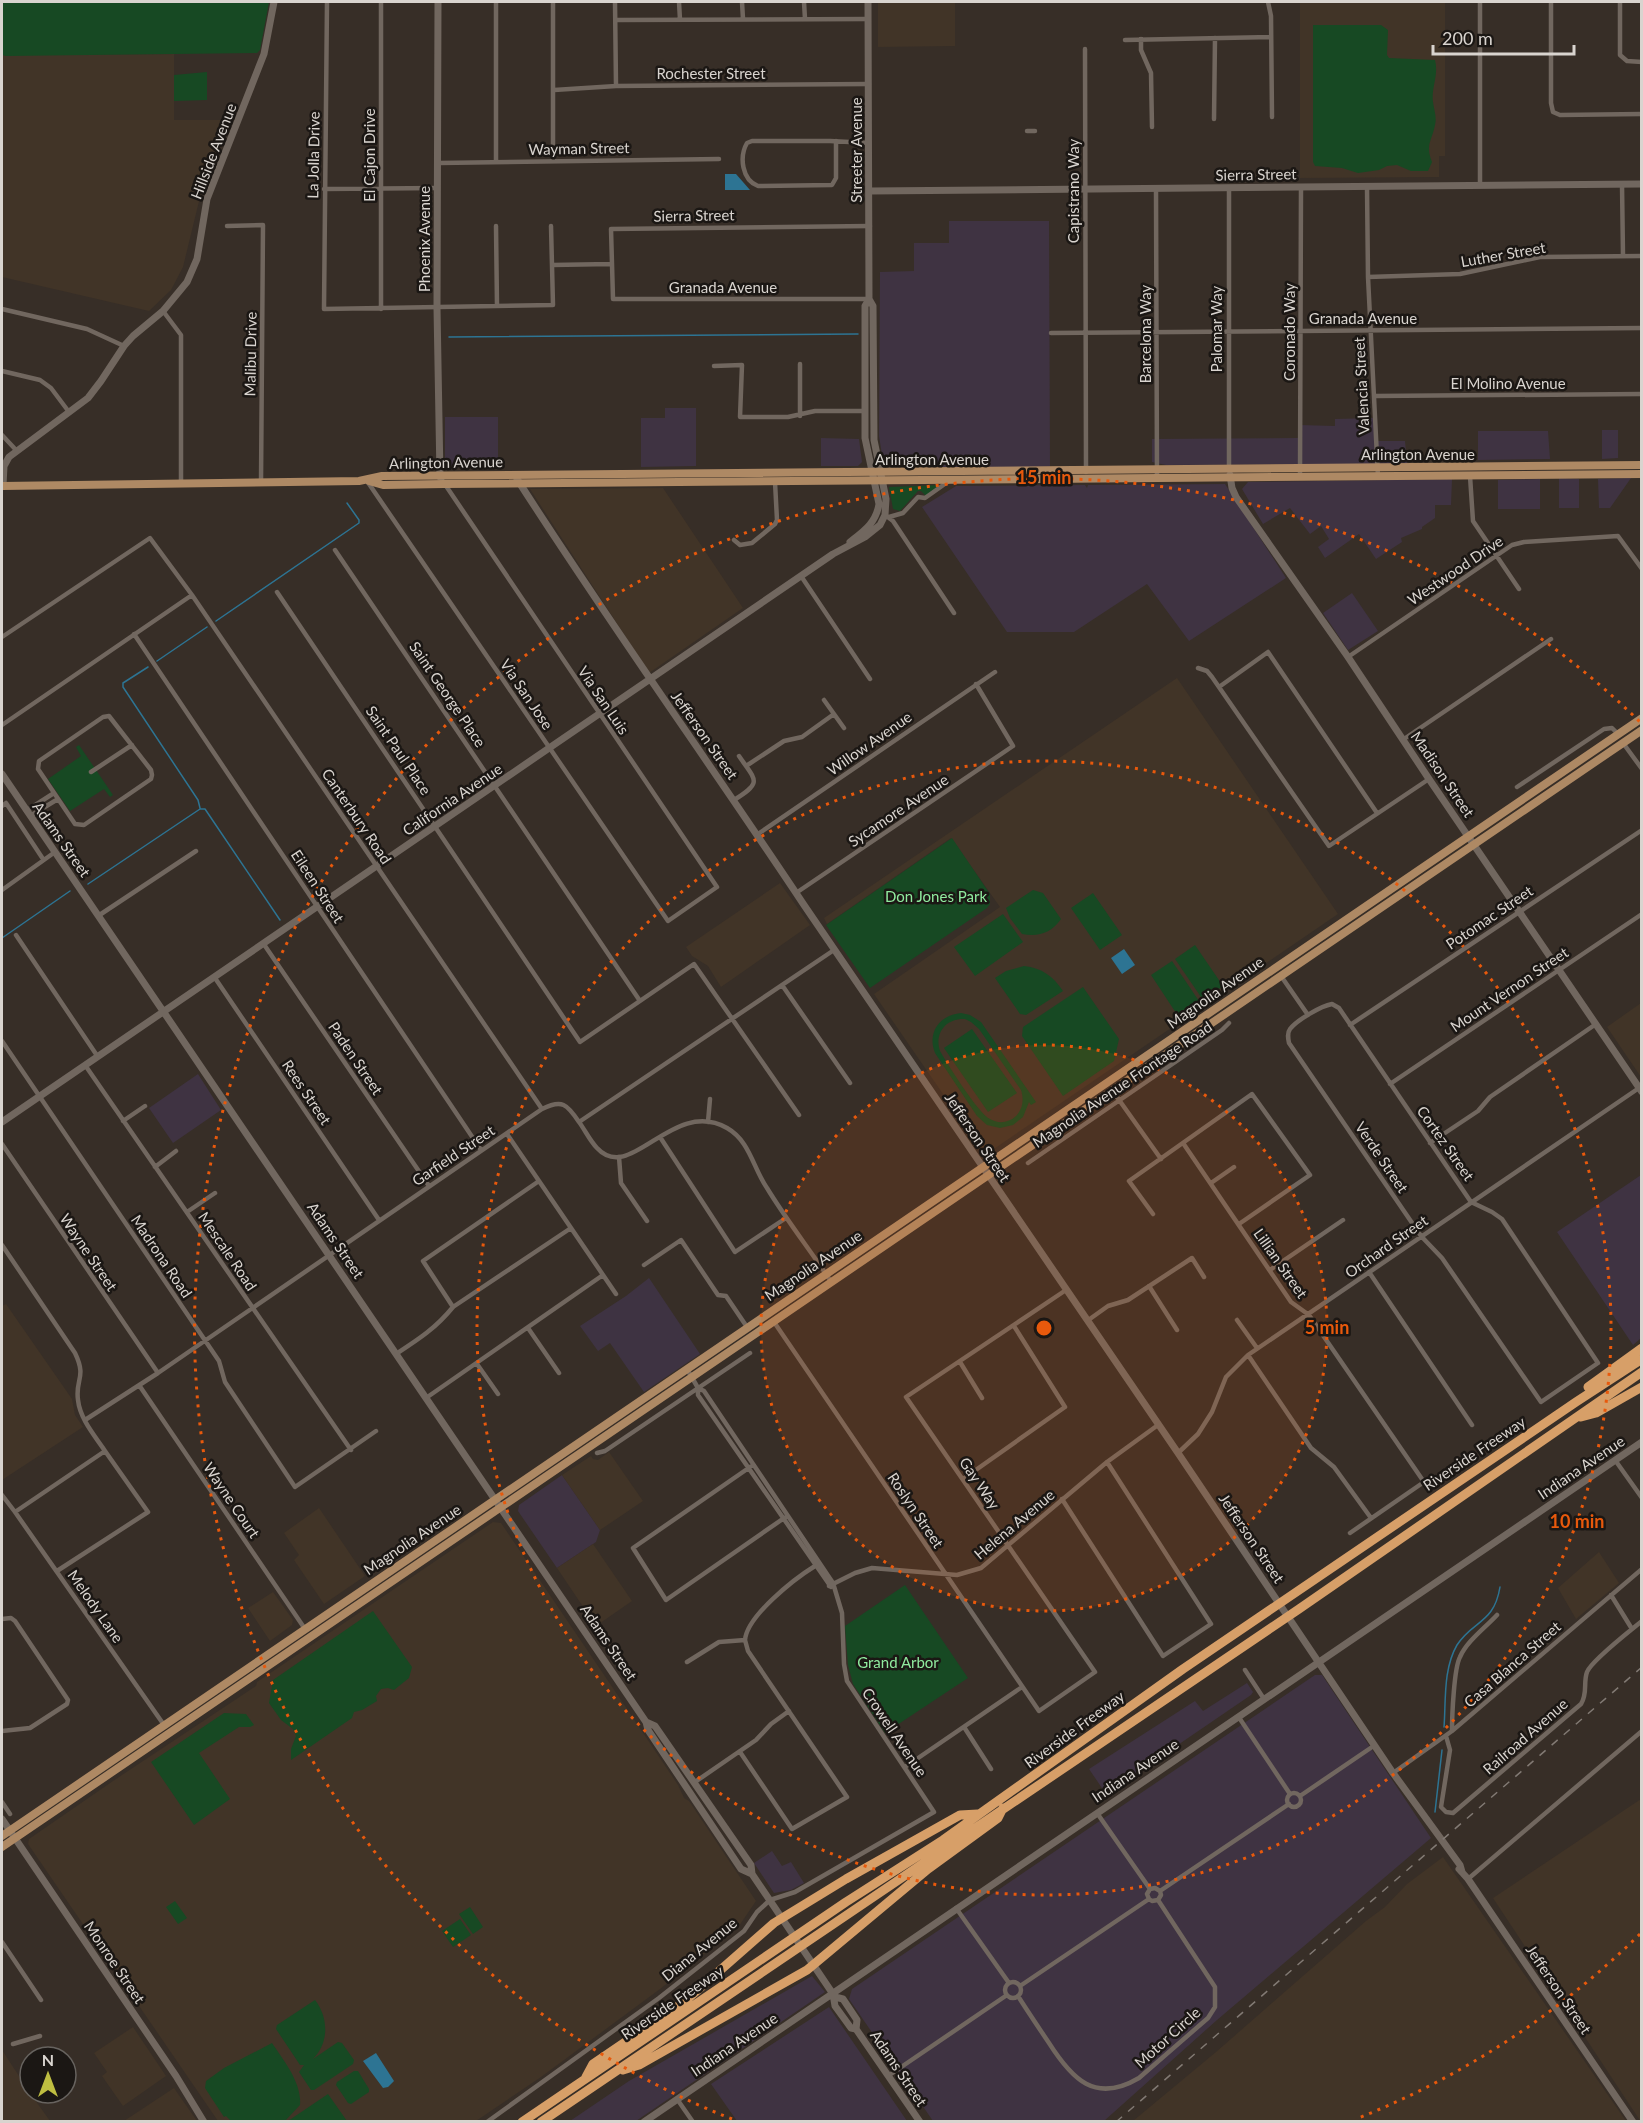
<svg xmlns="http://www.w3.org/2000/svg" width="1643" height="2123" font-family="Lato,sans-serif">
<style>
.commercial{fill:#3f3342}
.built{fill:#413427}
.medical{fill:#3e3342}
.green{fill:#174923;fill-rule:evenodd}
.water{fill:#2d7493}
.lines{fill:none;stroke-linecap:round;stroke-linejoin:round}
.stream{stroke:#2d7493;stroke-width:1.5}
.street{stroke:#71675f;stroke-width:4.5}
.secondary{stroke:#71675f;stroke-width:7}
.primary{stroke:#ae8964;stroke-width:8}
.highway{stroke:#d79f68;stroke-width:9}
.rail{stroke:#827a74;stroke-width:1.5;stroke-dasharray:8 8;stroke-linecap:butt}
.ring{fill:none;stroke:#e8590c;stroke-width:3;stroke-dasharray:3 6}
.labels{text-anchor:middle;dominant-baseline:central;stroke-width:5;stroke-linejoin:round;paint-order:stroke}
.street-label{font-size:15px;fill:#d9d4cf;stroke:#1b1714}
.park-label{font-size:15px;fill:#90eb9f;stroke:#1b1714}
.centre{fill:#e8590c;stroke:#1b1714;stroke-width:3}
.ring-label{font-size:18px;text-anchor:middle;font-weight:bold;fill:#e8590c;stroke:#1b1714;stroke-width:5;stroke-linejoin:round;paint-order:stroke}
</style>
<rect width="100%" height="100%" fill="#372e27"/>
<!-- commercial -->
<path class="commercial" d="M949,221H1049L1050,467H886L883,461L879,436L880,272L914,271V243H949Z
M665,408H696V466L641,467V418H665Z
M445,417H498V465L447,466L445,463Z
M1374,418L1376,441H1405L1407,464L1166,465L1152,462V439L1298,438L1299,425L1335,426V419Z
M1602,430H1618V458L1602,459Z
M1478,431H1548L1550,459L1478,460Z
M821,438L859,439L862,462L858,466H821Z
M1559,478L1579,479V508H1559Z
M1631,478L1610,508H1599L1598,479Z
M1452,479L1451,505H1435V518L1422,527V529L1401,538L1402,542L1376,559L1359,534L1325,558L1318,547L1329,539L1321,526L1310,534L1290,508L1263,524L1242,489L1248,482Z
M1540,479V509H1498V480Z
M1225,484L1286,578L1189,641L1147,584L1074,632H1007L922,507L956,486L1085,485L1087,488L1088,485Z
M1352,593L1378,631L1348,650L1323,613Z
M198,1074L221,1110L173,1143L149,1108Z
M1641,1175V1338L1633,1345L1557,1232Z
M562,1475L600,1530L596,1542L557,1568L518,1511L519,1505Z
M1315,1675H1322L1431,1838L1217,2020L1104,2121H933L849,1999L852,1989Z
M1247,1683L1253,1692L1251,1695L1106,1794L1089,1769L1195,1701L1203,1711Z
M772,1851L782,1866L791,1862L804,1883L791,1890L774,1893L754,1863Z
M812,1976L825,1992L636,2121H570L629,2081Z
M829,2007L907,2121H737L711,2084Z"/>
<!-- built -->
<path class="built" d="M878,2H955V46L878,47Z
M1300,2H1445V156H1439V177L1300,178Z
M174,54V120H233L201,193L183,267L171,290L149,311L2,277V55Z
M663,488L743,608L649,673L530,489Z
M1177,678L1338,914L985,1155L874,994L1000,907L951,838L827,924L824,918Z
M780,883L810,925L721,987L708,966L692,956L686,947Z
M1641,1003V1077L1607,1027Z
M6,1304L72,1399L75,1415L83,1427L2,1480V1306Z
M609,1452L643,1501L600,1530L562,1475L591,1456L593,1459L598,1460Z
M319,1508L365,1576L324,1604L294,1560L299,1555L284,1533Z
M493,1522L501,1523L619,1697L678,1785L684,1798L689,1801L756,1901L739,1926L660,1989L541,2077L476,2121H218L28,1844L29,1839L113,1781L256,1686L257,1682Z
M593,1544L632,1601L596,1626L557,1568Z
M1599,1552L1619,1583L1576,1619L1558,1588Z
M273,1592L293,1620L292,1625L270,1641L248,1608Z
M1641,1799L1642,2121L1641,2122L1493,1898Z
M1443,1857L1626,2121H1133L1216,2052L1366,1921L1385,1907L1407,1884Z
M133,2027L166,2076L123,2106L102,2076L107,2072L94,2053Z
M2,2050L30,2093L50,2121H2Z
M174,2088L197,2121H124Z"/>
<!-- medical -->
<path class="medical" d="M649,1278L700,1354L644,1392L610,1343L598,1351L580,1326L626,1296Z"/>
<!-- green -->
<path class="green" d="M2,2H269L260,50L257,53L6,56L2,55Z
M1313,25H1381L1388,30L1387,55L1389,58L1435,60C1439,75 1431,88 1433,102C1434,110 1437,117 1435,125C1432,141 1425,144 1432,162L1428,171H1411L1397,165L1387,166L1379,170L1358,173L1342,168L1315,166L1313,162Z
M207,72V100L174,101V75Z
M943,485L926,496L921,491H918L900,511L893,509L889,487Z
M79,745L113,795L110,797L104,789L70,811L48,779L81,756L76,747Z
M952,838L990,894V904L987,908L870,988L826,925Z
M1033,890L1043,893L1061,919C1051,933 1039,937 1022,934L1010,918L1006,908Z
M1093,893L1122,935L1100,950L1071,908Z
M1003,914L1023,942L975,976L954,947Z
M1195,945L1223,986L1203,1000L1175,959Z
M1172,961L1199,1001L1178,1016L1151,975Z
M1024,966C1042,968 1053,976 1063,991L1026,1015L1020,1014L995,978L1006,971Z
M1083,987L1119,1039L1114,1061L1063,1096L1022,1036L1023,1027Z
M961,1013L970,1015L981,1022L1036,1102L1031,1105L1029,1102L1023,1117L1013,1125L1000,1128L987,1125L977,1116L935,1053C927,1033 939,1015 961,1013ZM965,1019L971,1022L979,1029L1021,1090C1024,1099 1023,1109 1016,1116C1009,1123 998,1124 990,1119C978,1113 948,1065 940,1051C934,1033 946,1018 965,1019Z
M972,1029L1017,1093L988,1112L944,1048Z
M905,1585L968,1678L885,1733L853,1684L848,1665L845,1626Z
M373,1611L412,1667L409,1678L394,1690L388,1688L381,1689L376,1696L377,1701L362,1710L354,1712L352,1718L291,1760V1749L296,1736L293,1729L281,1720L269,1703L273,1680Z
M224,1713L246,1714L254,1725L250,1727H239L199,1753L230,1799L194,1825L151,1762Z
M175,1901L187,1918L178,1924L166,1907Z
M470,1907L483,1927L473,1934L459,1914Z
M460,1919L471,1935L453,1947L442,1931Z
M315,2000C329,2018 329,2043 313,2059L338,2042L342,2043L354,2060L353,2064L314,2090H311L299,2072L304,2065H300L276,2029L277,2025Z
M272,2043C284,2061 302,2083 300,2105L285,2121H231L226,2116L224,2117L205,2088L206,2081L224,2068Z
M354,2071H358L369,2089V2092L351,2104L348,2103L336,2085L337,2082Z
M328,2094L347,2121H288Z"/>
<!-- water -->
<path class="water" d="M725,174H736L750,190H725Z
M1124,949L1135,965L1122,974L1111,958Z
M376,2053L394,2081L388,2087L383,2088L363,2061Z"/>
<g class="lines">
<!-- stream -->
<path class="stream" d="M449,337L858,334
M216,621L359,523V520L347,503
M157,661L207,627
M148,667L123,683V687L198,800L200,808
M88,884L200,809H205L280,920
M2,938L70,891
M1444,1727C1446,1701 1443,1669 1457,1645C1473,1620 1494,1624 1500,1587
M1435,1812L1442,1750"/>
<!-- street -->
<path class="street" d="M327,2L324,309L553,305L551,226
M496,2V161
M553,2V161
M615,2L616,86
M679,2L680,20
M742,2L743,19
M804,2L805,19
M1268,2L1271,16L1272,117
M1480,2V186
M1551,2V103L1553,112L1560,115L1642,114
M1620,2V55L1627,61L1642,62
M616,20L868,19
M1141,39V50L1151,73L1152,127
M1125,40L1271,37
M1085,49L1086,472
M554,90L616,86L869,84
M1214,119L1215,38
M1027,131H1035
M836,141V178L832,185L758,186C742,180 739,157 747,143L752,141H830L869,143
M439,163L719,159
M1622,184L1623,256
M1367,187L1368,277L1378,477
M1229,188V469
M324,189L438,188
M1156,189L1157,479
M227,226L263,225L261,483
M496,226L497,306
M552,265L611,264
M1368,277L1460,274L1540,257L1642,256
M869,299H613L611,229L870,226
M2,309L87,329L124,346
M381,309V2
M163,311L181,335V484
M1051,333L1642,328
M800,364V416
M714,366L742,365L740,417H788L815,411H865
M2,371L40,380L51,388L69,412
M1375,396L1642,394
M2,435L16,450
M1470,476L1473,521L1519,589
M1300,477L1301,187
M367,481L668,921L717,887L440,477
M885,515L893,521L954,613
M889,517L903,513L918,497L925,498L949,481
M734,540L740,545L752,543L775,524L777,520L775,482
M335,550L640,1001
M801,576L870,679
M277,592L580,1042L694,964L799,1115
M134,634L481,1150
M2,637L150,538L192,595L542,1109
M1348,657L1512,545L1524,542L1618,536L1642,569
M1198,668L1207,671L1212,677L1329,846L1429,779
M1219,687L1268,652L1377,813
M834,714L844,728
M109,716L151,770L152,775L151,779L84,825L75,824L38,769L39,761L103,717Z
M2,725L192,595
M1404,739L1551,639
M1623,743L1642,769
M746,766L784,741L802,737L834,714L824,700
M91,772L132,745
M1517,787L1604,729L1612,728L1618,734
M734,800C763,782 756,781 739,756
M2,806L6,803L43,859
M26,811L54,793
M30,816L58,799
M758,834L995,672
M2,890L55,852
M796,893L1013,746L976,684
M98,916L196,851
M16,935L98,1057
M263,943L429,1186
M1281,976L1308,1015
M215,978L379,1220
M782,985L850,1083
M1332,1004L1339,1008L1471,1202L1492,1212L1502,1219L1598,1363L1541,1402L1442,1258L1421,1236L1289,1043C1288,1038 1287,1033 1290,1029C1297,1020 1321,1006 1332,1004Z
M1350,1025L1642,830
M2,1041L219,1361L225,1382L295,1487L376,1431
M85,1065L351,1450
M1390,1084L1642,914
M1112,1090L1161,1159
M123,1121L145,1106
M579,1122C585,1130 590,1141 597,1148C631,1185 672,1097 727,1128C750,1141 753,1168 767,1188C787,1221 811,1251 832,1283
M708,1122L710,1099
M507,1134L616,1294
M660,1137L735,1252L786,1218
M1183,1143L1291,1302L1309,1315L1424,1482L1350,1533
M1430,1143L1478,1111L1490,1097L1596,1024
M2,1144L158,1373
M619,1157L621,1183L647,1221
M1028,1163L1222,1030L1229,1023
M155,1167L176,1151
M1211,1183L1234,1167
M187,1212L215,1193
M1153,1214L1129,1181L1252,1094L1310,1175L1239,1224
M2,1245L75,1353C87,1378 75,1379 78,1400C80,1419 95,1436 105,1451L15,1512
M644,1265L681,1240L718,1295L726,1296L747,1327
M1270,1270L1343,1220
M1369,1272L1472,1425
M1149,1286L1177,1330
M453,1307L423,1261L539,1181
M1237,1320L1257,1348
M1087,1321L1108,1306L1128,1300L1192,1258L1204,1277
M774,1322L1039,1711L1095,1672L906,1397L1066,1290
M528,1328L559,1373
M396,1354C419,1339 436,1328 453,1307L571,1228
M1248,1355L1311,1448L1334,1467L1371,1518
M960,1362L982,1398
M477,1364L498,1394
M687,1369L698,1388V1395L831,1587
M139,1385L305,1629
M426,1398L603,1275
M85,1420L158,1373L542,1109C562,1099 567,1104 579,1122L834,950
M597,1453L605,1451L750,1353
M1178,1453L1198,1434L1212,1412L1226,1377L1248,1355L1639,1088
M1615,1460L1642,1498
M753,1465L633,1548L666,1600L787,1516
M963,1479L1065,1407L1014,1326
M2,1495L15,1512L164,1725
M1062,1499L1163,1656L1211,1624L1107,1462
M57,1571L148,1512L105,1451
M829,1586L855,1573L872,1568L957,1575L981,1568L1107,1462L1158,1425
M1611,1595L1632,1629
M2,1619L11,1618L15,1621L68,1700L67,1704L30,1728L2,1731
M687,1662L719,1642L745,1640C747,1616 794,1579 815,1566
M1245,1670L1264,1699
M1238,1716L1290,1794
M964,1727L991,1769
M1452,1731C1452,1716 1454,1668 1460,1657C1467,1641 1485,1628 1497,1615
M1446,1736L1450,1750L1441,1807L1446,1812L1453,1813L1581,1704C1588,1693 1583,1683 1587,1672C1592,1660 1630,1631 1642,1621
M740,1752L792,1829L847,1797L748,1651L745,1640
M905,1767L1022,1687
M1393,1773L1452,1731L1642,1569
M695,1782L756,1740L771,1724L789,1711
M1287 1800a7 7 0 1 1 14 0a7 7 0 1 1-14 0Z
M1300,1796L1375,1745
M2,1802L10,1814
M1097,1813L1150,1889
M1468,1879L1642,1731
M1160,1891L1289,1804
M956,1908L1009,1983
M2,1942L41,2000
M1005 1990a8 8 0 1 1 16 0a8 8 0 1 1-16 0Z
M1020,1986L1149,1899L1152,1901L1158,1900L1161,1895L1160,1891L1155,1888L1150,1889L1147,1894L1149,1899
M1018,1996C1028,2012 1039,2028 1049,2043C1072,2079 1095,2104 1139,2078L1208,2018L1215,2007V1987L1158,1900
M13,2044L40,2036
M888,2076L1007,1995
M677,2099L693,2122
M487,2122L659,1998L744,1931L757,1912L770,1900L795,1892L934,1812L847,1681L844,1664L842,1613L833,1583L704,1391L698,1388"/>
<!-- secondary -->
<path class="secondary" d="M438,2L437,308L440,477
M870,191L1642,184
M1230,475L1232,488L1236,497L1348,657L1429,779L1642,1092
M517,479C609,623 709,762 804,905L1178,1453L1393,1773L1460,1865L1462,1872
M3,485L4,466L9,457L88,398L101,381L124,346L133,336L163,311L187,282L197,259L207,199L264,54L274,2
M850,542C864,531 876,523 879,504L865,438V306L869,299L868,2
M2,774L646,1722L648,1730L741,1869L752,1874
M2,1122L833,554L865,537L880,525L885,515L886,499L874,440L873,306L869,299
M646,1722L655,1726L751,1865L752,1874L833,1994L835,2006L851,2028L856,2029L920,2122
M2,1819L176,2076L204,2122
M1459,1869L1468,1879L1633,2122
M835,1997L843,1999L857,2020L856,2029
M644,2122L1642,1442"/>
<!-- primary -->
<path class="primary" d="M369,481L383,485L444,484L1642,474
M2,486L359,481L382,476L1642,465
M2,1836L1642,718
M2,1847L1642,730"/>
<!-- highway -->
<path class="highway" d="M1588,1387L1642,1348
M1581,1417L1596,1413L1642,1387
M623,2070L639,2065L807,1970L928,1869L998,1818L1003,1808
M586,2077L593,2064L684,2002L774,1923L846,1879L960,1815L978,1814
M522,2122L846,1902L943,1840L1183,1669L1576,1402L1642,1359
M541,2122L1299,1609L1642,1372"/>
<!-- rail -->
<path class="rail" d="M1116,2122L1642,1667"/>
</g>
<!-- distance rings -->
<circle cx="1044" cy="1328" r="283" fill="#e8590c" fill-opacity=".12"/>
<g class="ring">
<circle cx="1044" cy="1328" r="283"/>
<circle cx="1044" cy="1328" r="567"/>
<path d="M1640 1934A850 850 0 0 1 1356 2119M732 2119A850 850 0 1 1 1640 722"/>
</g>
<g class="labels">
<!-- street labels -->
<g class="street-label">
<text x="711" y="73">Rochester Street</text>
<text transform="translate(579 148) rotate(-1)">Wayman Street</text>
<text transform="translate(856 150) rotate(-90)">Streeter Avenue</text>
<text transform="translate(213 151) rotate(-69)">Hillside Avenue</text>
<text transform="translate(313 155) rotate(-89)">La Jolla Drive</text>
<text transform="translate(369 155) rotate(-90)">El Cajon Drive</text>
<text transform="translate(1256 174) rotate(-1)">Sierra Street</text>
<text transform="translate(1073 191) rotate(-90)">Capistrano Way</text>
<text transform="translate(694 215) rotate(-1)">Sierra Street</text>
<text transform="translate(424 239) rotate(-90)">Phoenix Avenue</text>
<text transform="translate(1503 254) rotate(-10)">Luther Street</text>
<text x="723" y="287">Granada Avenue</text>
<text x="1363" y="318">Granada Avenue</text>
<text transform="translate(1216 329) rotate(-90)">Palomar Way</text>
<text transform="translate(1289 332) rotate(-90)">Coronado Way</text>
<text transform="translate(1145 334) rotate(-90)">Barcelona Way</text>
<text transform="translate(250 354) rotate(-89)">Malibu Drive</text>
<text x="1508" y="383">El Molino Avenue</text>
<text transform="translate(1361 386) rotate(-93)">Valencia Street</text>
<text x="1418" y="454">Arlington Avenue</text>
<text x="932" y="459">Arlington Avenue</text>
<text transform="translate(446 462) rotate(-1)">Arlington Avenue</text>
<text transform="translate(1455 570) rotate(-34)">Westwood Drive</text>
<text transform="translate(448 694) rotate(56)">Saint George Place</text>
<text transform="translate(527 694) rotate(56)">Via San Jose</text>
<text transform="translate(604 700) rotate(56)">Via San Luis</text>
<text transform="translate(705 735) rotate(55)">Jefferson Street</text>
<text transform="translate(869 743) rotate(-35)">Willow Avenue</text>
<text transform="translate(399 750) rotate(56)">Saint Paul Place</text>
<text transform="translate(1443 774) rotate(56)">Madison Street</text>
<text transform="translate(452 799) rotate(-34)">California Avenue</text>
<text transform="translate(898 810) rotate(-34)">Sycamore Avenue</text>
<text transform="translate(357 816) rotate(56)">Canterbury Road</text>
<text transform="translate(62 839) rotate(55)">Adams Street</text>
<text transform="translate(318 886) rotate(57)">Eileen Street</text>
<text transform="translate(1489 917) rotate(-34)">Potomac Street</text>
<text transform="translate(1509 989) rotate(-34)">Mount Vernon Street</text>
<text transform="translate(1215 992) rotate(-35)">Magnolia Avenue</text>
<text transform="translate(356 1058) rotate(56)">Paden Street</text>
<text transform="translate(1122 1084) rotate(-34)">Magnolia Avenue Frontage Road</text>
<text transform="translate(307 1092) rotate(56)">Rees Street</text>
<text transform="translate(978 1137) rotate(56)">Jefferson Street</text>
<text transform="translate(1446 1143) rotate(55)">Cortez Street</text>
<text transform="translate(453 1155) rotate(-34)">Garfield Street</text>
<text transform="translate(1382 1157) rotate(56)">Verde Street</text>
<text transform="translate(336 1240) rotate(56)">Adams Street</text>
<text transform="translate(1386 1246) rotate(-35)">Orchard Street</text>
<text transform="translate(228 1251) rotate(56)">Mescale Road</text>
<text transform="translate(89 1252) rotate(56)">Wayne Street</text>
<text transform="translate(162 1256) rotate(56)">Madrona Road</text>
<text transform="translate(1281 1263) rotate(55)">Lillian Street</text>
<text transform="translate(813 1265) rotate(-34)">Magnolia Avenue</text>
<text transform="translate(1474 1453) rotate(-34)">Riverside Freeway</text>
<text transform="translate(1581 1467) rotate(-34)">Indiana Avenue</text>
<text transform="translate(980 1483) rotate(56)">Gay Way</text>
<text transform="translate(232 1500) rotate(56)">Wayne Court</text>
<text transform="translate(916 1510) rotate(56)">Roslyn Street</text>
<text transform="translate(1014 1524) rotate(-40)">Helena Avenue</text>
<text transform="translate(1252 1538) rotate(56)">Jefferson Street</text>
<text transform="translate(412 1539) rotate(-34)">Magnolia Avenue</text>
<text transform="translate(96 1606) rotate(55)">Melody Lane</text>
<text transform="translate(609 1642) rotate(56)">Adams Street</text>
<text transform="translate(1512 1664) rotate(-41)">Casa Blanca Street</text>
<text transform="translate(1074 1729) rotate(-36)">Riverside Freeway</text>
<text transform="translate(895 1732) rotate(56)">Crowell Avenue</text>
<text transform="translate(1525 1736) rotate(-41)">Railroad Avenue</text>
<text transform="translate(1135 1770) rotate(-34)">Indiana Avenue</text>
<text transform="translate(699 1949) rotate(-39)">Diana Avenue</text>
<text transform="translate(115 1962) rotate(56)">Monroe Street</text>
<text transform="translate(1559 1989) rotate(56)">Jefferson Street</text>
<text transform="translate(672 2002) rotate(-34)">Riverside Freeway</text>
<text transform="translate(1167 2037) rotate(-42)">Motor Circle</text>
<text transform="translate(734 2044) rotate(-34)">Indiana Avenue</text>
<text transform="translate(899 2068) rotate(56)">Adams Street</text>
</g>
<!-- park labels -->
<g class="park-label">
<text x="936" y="896">Don Jones Park</text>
<text x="898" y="1662">Grand Arbor</text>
</g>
</g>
<circle cx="1044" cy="1328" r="9" class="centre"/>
<g class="ring-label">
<text x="1044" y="484">15 min</text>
<text x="1327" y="1334">5 min</text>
<text x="1577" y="1528">10 min</text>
</g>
<!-- border -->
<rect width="1643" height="2123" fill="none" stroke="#d9d4cf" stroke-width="6"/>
<!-- north arrow -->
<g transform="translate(48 2075)"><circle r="28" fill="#1b1714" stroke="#67635f" stroke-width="1.5"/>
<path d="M0-4.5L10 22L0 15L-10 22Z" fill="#bfbe41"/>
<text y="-9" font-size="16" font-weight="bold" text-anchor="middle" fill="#d9d4cf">N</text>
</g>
<!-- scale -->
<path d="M1433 45v9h141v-9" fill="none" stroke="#d9d4cf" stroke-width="3"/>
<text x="1442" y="45" font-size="18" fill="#d9d4cf" stroke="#1b1714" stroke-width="4.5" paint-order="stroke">200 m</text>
</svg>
